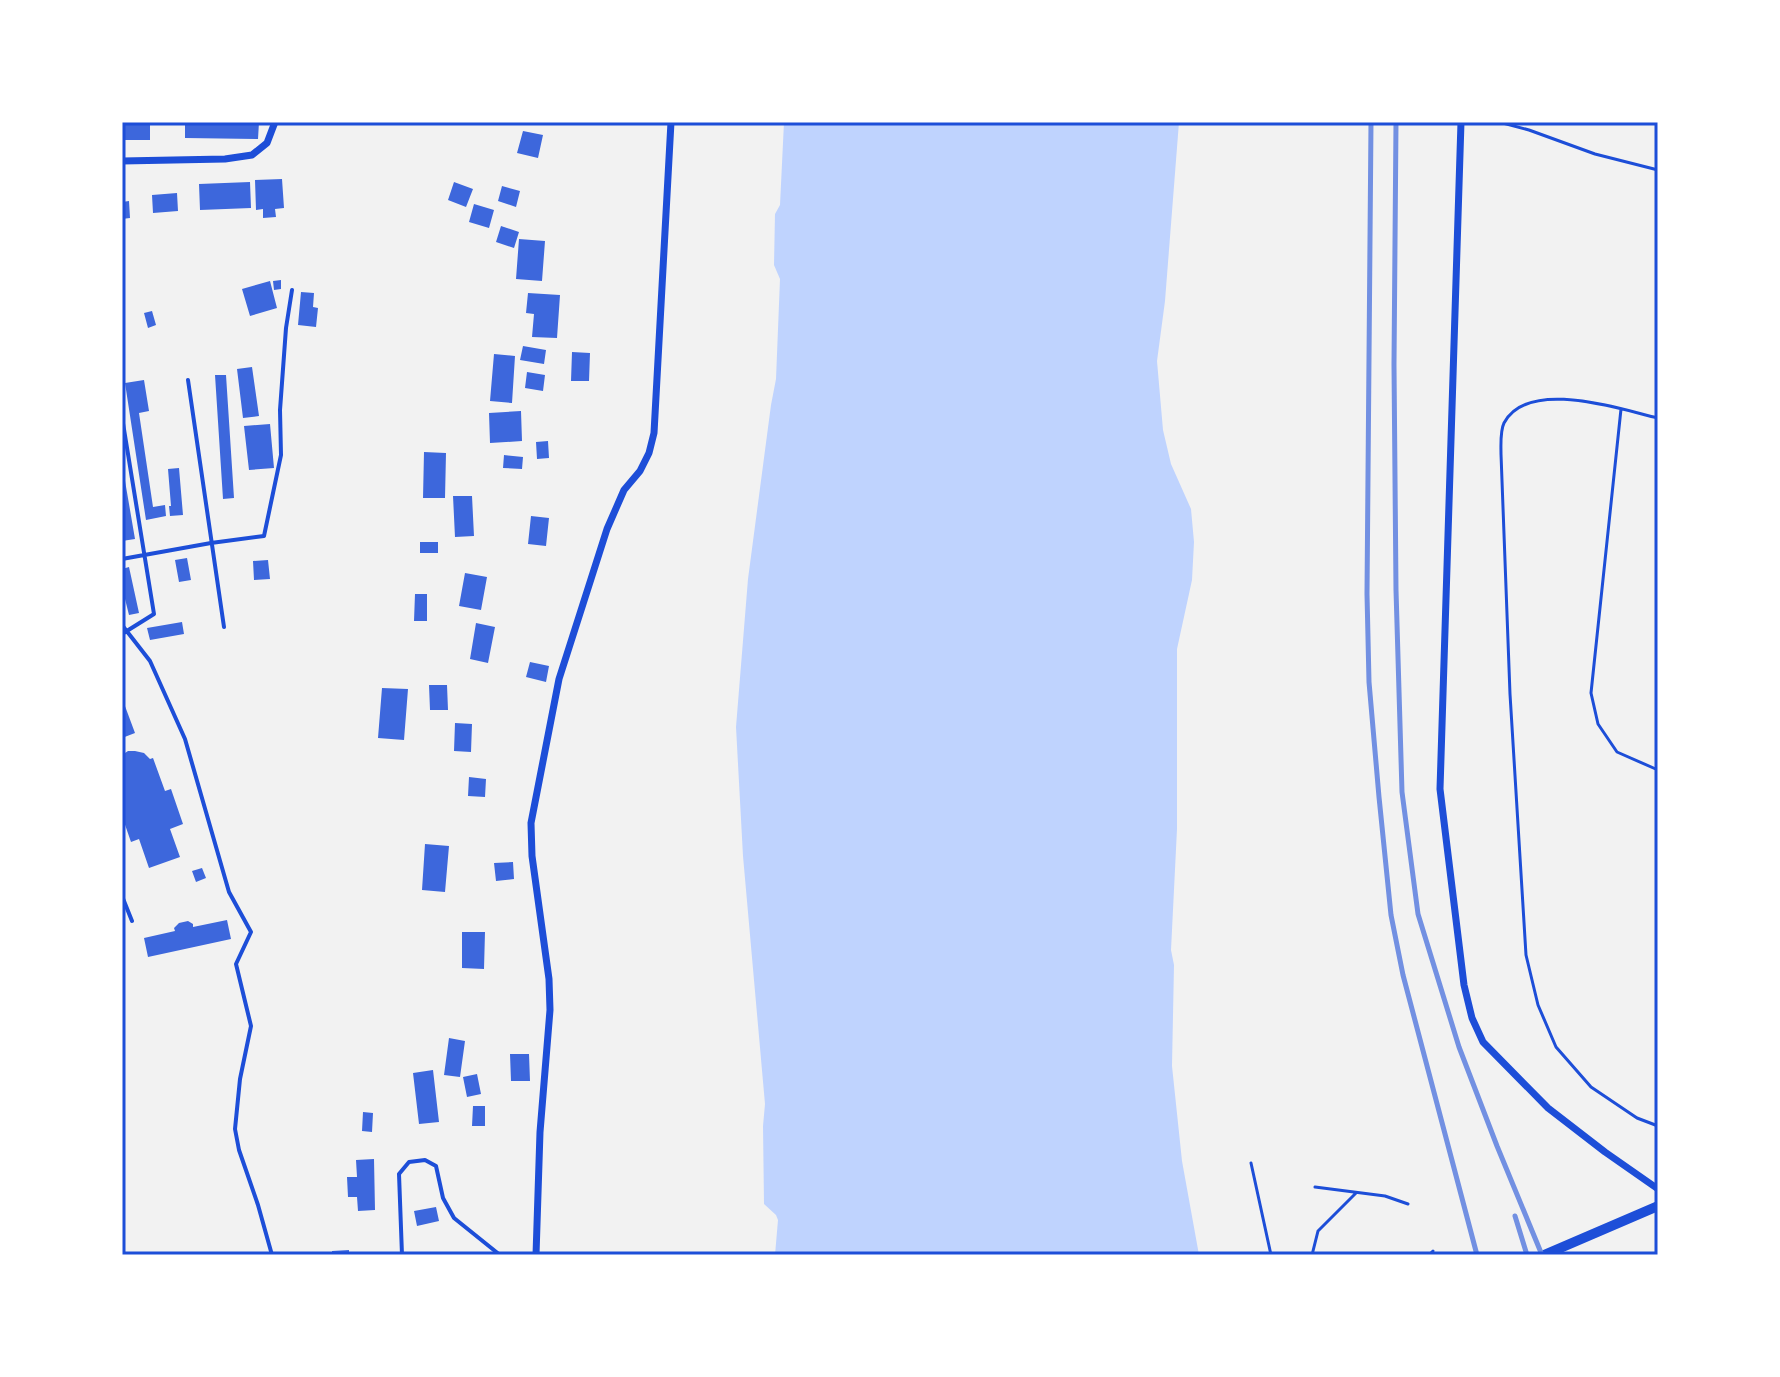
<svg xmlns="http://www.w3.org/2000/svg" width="1780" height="1377" font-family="'Fira Sans Condensed',sans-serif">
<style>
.water{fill:#bfd3fe}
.building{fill:#3d67dc}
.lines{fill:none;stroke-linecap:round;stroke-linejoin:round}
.path{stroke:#1d4ed8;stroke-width:3}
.service{stroke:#1d4ed8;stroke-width:4}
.minor{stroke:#1d4ed8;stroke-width:7}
.secondary{stroke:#1d4ed8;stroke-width:10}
.rail{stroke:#7290e2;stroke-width:5}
.neatline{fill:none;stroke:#1d4ed8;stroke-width:3}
</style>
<rect width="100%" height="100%" fill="#f2f2f2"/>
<!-- water -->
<path class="water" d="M784,122H1179L1165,301L1157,361L1163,430L1171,464L1191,509L1194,542L1192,580L1177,649V829L1171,950L1174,965L1172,1066L1182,1161L1199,1255H775L778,1220L776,1215L764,1204L763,1126L765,1104L743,856L736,727L748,579L771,405L776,379L780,279L774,265L775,214L780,205Z"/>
<!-- building -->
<path class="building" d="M122,122H150V140H122Z
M185,122H259L258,139L185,138Z
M523,131L543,135L538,158L517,153Z
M282,179L284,208L275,209L276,217L263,218V209L256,210L255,180Z
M250,182L251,208L200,210L199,184Z
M454,182L473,189L466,207L448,200Z
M502,186L520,191L516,207L498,201Z
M177,193L178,211L153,213L152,195Z
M129,201L130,218L122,219V202Z
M474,204L494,210L489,228L469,222Z
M501,226L519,232L514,248L496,242Z
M519,239L545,241L542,281L516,279Z
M281,280V289L274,290L273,281Z
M270,281L277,308L250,316L242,289Z
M301,292L314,293L313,307L318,308L316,327L298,325Z
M528,293L560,295L557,338L532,337L534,314L526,313Z
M152,311L156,325L148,328L144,313Z
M523,346L546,350L544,364L520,360Z
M572,352L590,353L589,381H571Z
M494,354L515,356L512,403L490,401Z
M252,367L259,416L243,418L237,369Z
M527,372L545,375L543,391L525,388Z
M215,375H226L234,498L223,499Z
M144,380L149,411L139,413L153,507L165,505L166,516L146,520L125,383Z
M521,411L522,441L490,443L489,413Z
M270,424L274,468L249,470L244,426Z
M548,441L549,458L537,459L536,442Z
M424,452L446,453L445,498H423Z
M504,455L523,457L522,469L503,468Z
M179,468L183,515L170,516L169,506H171L168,469Z
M124,475L135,539L122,541V476Z
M453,496H472L474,536L455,537Z
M531,516L549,518L546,546L528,544Z
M420,542H438V553H420Z
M187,558L191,580L179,582L175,560Z
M268,560L270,579L254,580L253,561Z
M129,567L139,613L129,615L122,587V569Z
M465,573L487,577L481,610L459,606Z
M415,594H427V621H414Z
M182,622L184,634L150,640L147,628Z
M476,623L495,627L488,663L470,659Z
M530,662L549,666L546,682L526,677Z
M429,685H447L448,710H430Z
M382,688L408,689L404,740L378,738Z
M122,698L135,733L122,738Z
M455,723L472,724L471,752L454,751Z
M128,751H135L144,753L150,759L153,758L165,791L171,789L183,824L170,829L180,857L149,868L139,839L131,842L122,816V806L124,805L122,799V755Z
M469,777L486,779L485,797L468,796Z
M425,844L449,846L445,892L422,890Z
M513,862L514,879L496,881L494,863Z
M202,868L206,878L196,882L192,871Z
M227,920L231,939L148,957L144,938L175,931L174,928L179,923L188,921L193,924V927Z
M462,932H485L484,969L462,968Z
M449,1038L465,1041L460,1077L444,1075Z
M510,1054H529L530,1081H511Z
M433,1070L439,1122L419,1124L413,1073Z
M477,1074L481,1094L467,1097L463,1077Z
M473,1106H485V1126H472Z
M363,1112L373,1113L372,1132L362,1131Z
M374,1159L375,1210L358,1211L357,1197H348L347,1177H357L356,1160Z
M436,1207L439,1221L417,1226L414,1211Z
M349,1250V1255H332V1251Z"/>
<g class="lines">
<!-- path -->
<path class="path" d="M1499,122L1529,130L1595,154L1658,170
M1621,409L1591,693L1598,724L1617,752L1658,770
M1658,418C1619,409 1528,378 1504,423C1500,431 1501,445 1501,454L1510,694L1526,955L1538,1005L1556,1047L1591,1087L1637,1118L1658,1126
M1251,1163L1271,1255
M1315,1187L1385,1196L1408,1204
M1312,1255L1318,1231L1356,1193
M1429,1255L1433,1251"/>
<!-- service -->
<path class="service" d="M188,380L224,627
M122,417L154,614L122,634
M122,559L211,543L264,536L281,455L280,410L286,328L292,290
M122,625L150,661L185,739L229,892L251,932L236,964L251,1026L240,1079L235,1129L239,1150L258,1205L272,1255
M122,896L132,921
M402,1255L399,1174L409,1162L425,1160L436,1166L443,1198L454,1218L500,1255"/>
<!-- minor -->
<path class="minor" d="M1461,122L1440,789L1464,985L1472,1018L1483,1042L1548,1108L1605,1152L1658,1189
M122,161L225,159L252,155L267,143L275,122
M536,1255L540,1132L550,1010L549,979L532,856L531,823L559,679L607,529L624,490L640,471L649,453L654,433L671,122"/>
<!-- secondary -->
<path class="secondary" d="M1544,1255L1658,1206"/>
<!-- rail -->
<path class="rail" d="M1371,122L1367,594L1369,682L1379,797L1391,915L1403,975L1477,1255
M1396,122L1394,365L1396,590L1402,792L1418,914L1459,1047L1497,1146L1542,1255
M1515,1216L1527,1255"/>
</g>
<!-- border -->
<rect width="1780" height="1377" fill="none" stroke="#ffffff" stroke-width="248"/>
<rect x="124" y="124" width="1532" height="1129" class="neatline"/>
</svg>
